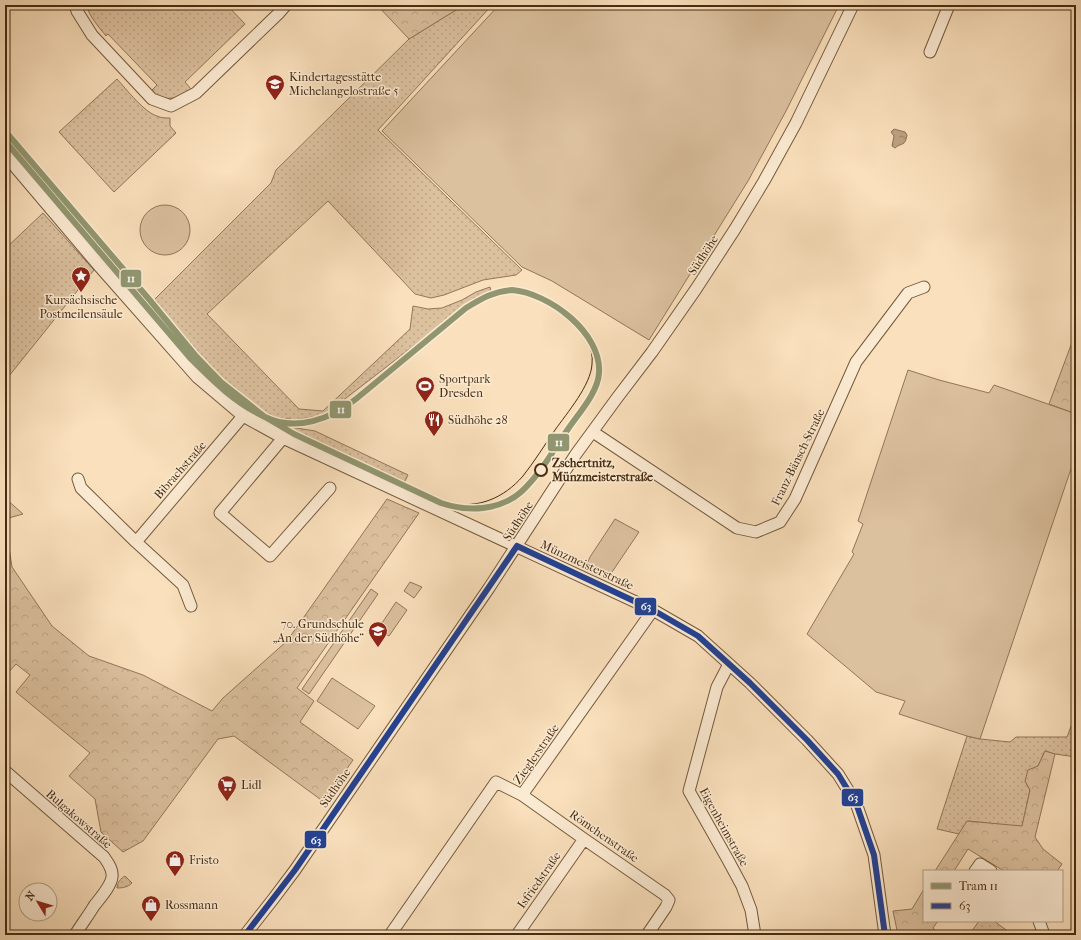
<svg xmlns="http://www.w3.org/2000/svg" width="1081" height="940" font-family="'IM FELL French Canon',serif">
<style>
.grass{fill:url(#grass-dots);stroke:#927658}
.forest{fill:url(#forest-crowns);stroke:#927658}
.green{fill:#dcc19f;stroke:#927658}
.water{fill:url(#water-ripples);stroke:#8e7355}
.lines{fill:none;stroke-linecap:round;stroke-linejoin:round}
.minor-casing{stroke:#74593c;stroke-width:13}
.minor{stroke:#fcebd3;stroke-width:11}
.tram{stroke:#472c11;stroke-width:1}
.bus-1-casing{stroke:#fcebd3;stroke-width:9}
.bus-1{stroke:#224193;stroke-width:6}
.tram-1-casing{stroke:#fcebd3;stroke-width:9}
.tram-1{stroke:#919670;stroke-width:6}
.stop-dot{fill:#fcebd3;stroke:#472c11;stroke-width:2}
.labels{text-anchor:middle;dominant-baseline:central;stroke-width:3;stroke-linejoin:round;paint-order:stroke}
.poi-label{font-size:12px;fill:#472c11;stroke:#fcebd3;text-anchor:start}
.street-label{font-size:12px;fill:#472c11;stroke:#fcebd3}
.stop-label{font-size:12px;font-weight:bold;fill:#472c11;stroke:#fcebd3;text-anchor:start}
.line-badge{stroke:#fcebd3;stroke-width:1.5}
.badge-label{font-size:11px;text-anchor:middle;font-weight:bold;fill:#fff}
</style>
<defs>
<pattern id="grass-dots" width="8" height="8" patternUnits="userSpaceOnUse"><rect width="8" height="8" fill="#dcc19f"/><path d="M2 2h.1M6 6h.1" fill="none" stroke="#bea688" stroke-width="1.8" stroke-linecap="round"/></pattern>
<pattern id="forest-crowns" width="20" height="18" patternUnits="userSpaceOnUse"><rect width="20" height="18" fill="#dcc19f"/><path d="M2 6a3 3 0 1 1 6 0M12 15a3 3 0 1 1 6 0" fill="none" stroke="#bea688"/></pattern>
<pattern id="water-ripples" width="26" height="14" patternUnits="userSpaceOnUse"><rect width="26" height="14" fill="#bda382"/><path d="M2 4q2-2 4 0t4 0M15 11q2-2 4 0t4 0" fill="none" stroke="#9b8569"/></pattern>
</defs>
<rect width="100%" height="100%" fill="#fae0bc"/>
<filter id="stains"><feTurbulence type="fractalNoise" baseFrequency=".005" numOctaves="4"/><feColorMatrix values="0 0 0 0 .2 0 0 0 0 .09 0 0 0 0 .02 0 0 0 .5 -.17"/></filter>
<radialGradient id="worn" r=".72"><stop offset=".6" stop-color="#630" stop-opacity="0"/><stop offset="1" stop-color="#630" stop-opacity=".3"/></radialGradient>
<!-- grass -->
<path class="grass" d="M86,5H227L245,24L185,82L191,89C176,99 167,103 151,91L157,85L108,34L106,36C98,26 90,17 86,5Z
M464,5H492L378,130L522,270L516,275L483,280L444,295L431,298L415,294L328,201L207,314L299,409L323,411L410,329L413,306L428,309L442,308L462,300L476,292L490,287L491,291L468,304L324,415L294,420L286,418L284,426L315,431L408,475L401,489L288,436L259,420L231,400L199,372L180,351L5,146V126L154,300L271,183L276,170L409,39Z
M117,79C127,90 144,112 157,116C161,118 165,118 170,118V126L176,133L114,192L59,132Z
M43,213L94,270L9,376L5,373V249Z
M1076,713V757L1055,754L1045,751L1038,766L1025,781L1030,790L1022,827L968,821L959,834L937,829L967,736L980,739L1010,742L1016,737H1067Z
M125,876L132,883C128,887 123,888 117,888C117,883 121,878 125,876Z
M979,921H994L1013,935H969Z"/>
<!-- forest -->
<path class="forest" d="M377,5H464L409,39Z
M1071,345L1076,347V414L1049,404Z
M5,498L23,514L5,519Z
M387,499L419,513L297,688L314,701L300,722L353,760L324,802L234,736L218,739L143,841L123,852L101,832L95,799L69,776L90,753L16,692L30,675L16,664L6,675L5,671V522L12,567L52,626L89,656L143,675L212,711L223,698L287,641Z
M1045,751L1055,754L1035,837L1043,849L1062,864L1057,871H1004L968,849L954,871H935L967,821L1022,826L1030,790L1025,781L1028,770L1038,766Z
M924,889V921H938L933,928L940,935H898L893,911L912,909Z"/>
<!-- green -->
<path class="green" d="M499,5H839L786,111L748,181L649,340L552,281L522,267L382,131Z
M140 230a25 25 0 1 1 50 0a25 25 0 1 1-50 0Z
M908,370L939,380L989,393L994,385L1076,414V454L980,739L967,736L899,714L905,701L876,692L807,634L854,554L852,552L863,524L858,521Z
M615,519L639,532L610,575L587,564L590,557Z
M410,582L422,587L414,598L404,591Z
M371,589L378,594L309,694L302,689Z
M396,602L407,610L389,636L378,629Z
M332,678L375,706L358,729L317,701Z"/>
<!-- water -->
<path class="water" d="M894,129L905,132L907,135C905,147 902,142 895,148L892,146L894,136L891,132Z"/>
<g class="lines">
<defs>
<path id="minor" d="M75,5L77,11L92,35L152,99L171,106L196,93L279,13L286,5
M930,52L949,5
M5,155L99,266L197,377L243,416L283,438L653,610L698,636L750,683L807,740L838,774L856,803L874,855L885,935
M593,432L737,528L756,532L780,522L795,499L856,362L908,293L924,287
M283,438L220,513L270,556L330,488
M78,479L81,488L136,542
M191,606L183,585L136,542L243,416
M729,664L717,687L689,791L728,860L742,886L751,910L755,935
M5,771L104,857C108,863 113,869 112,877C111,886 100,898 94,906C88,916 81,925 75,935
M522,795L653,610
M975,871L980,864L991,871
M1039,921L1043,932L1045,935
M245,935L274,898L295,870L489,588L576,454L617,398L652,352L696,289L735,229L764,181L796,123L853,5
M390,935L496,782L522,795L584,839L665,895L669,900L666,907L647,935
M517,935L584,839"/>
</defs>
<!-- minor casing -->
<use href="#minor" class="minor-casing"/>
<!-- minor -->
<use href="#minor" class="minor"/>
<!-- tram -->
<path class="tram" d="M431,498C437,500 443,502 449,503C478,509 504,498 523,476C534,462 544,446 555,430C567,413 591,385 592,364C594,348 584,334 576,322"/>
<defs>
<path id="bus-1" d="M517,546L653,610L698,636L750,683L807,740L838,774L856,803L874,855L885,935
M245,935L295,870L517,546"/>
</defs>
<!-- bus-1 casing -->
<use href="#bus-1" class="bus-1-casing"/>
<!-- bus-1 -->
<use href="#bus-1" class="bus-1"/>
<defs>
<path id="tram-1" d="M5,131L148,298L195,355L221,382L265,417
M5,141L191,359C214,382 235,403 265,417
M512,290C549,293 602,333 599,373C598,392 579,413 568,429C554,449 540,475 521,492C499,511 468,512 441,503L294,434L265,417C296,432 331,419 356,399L466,308C481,299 494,291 512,290Z"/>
</defs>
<!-- tram-1 casing -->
<use href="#tram-1" class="tram-1-casing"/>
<!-- tram-1 -->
<use href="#tram-1" class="tram-1"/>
</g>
<!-- icons -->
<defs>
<symbol id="school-pin" viewBox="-11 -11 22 30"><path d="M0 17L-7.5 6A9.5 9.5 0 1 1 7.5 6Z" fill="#8f2418" stroke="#fcebd3"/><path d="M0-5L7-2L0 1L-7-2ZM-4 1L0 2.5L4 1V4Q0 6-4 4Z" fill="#fff"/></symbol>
<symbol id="sight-pin" viewBox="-11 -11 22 30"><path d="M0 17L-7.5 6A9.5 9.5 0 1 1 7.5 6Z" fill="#8f2418" stroke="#fcebd3"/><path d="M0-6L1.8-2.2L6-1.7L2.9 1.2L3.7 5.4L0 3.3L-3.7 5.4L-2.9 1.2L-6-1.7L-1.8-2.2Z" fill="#fff"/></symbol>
<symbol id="stadium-pin" viewBox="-11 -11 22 30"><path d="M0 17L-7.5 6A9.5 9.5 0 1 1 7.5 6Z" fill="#8f2418" stroke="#fcebd3"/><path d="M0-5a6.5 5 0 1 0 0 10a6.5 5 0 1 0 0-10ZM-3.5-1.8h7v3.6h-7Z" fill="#fff"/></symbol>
<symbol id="restaurant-pin" viewBox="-11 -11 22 30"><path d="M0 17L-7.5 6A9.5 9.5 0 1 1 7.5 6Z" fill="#8f2418" stroke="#fcebd3"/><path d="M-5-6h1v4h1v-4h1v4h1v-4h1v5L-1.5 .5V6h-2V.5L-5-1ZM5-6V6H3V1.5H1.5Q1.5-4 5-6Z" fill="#fff"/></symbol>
<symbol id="supermarket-pin" viewBox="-11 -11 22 30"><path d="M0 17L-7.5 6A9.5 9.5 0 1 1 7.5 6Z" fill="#8f2418" stroke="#fcebd3"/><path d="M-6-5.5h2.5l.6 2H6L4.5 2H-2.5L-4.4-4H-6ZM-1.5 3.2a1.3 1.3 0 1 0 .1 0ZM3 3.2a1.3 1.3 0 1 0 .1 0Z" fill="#fff"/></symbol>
<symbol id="shop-pin" viewBox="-11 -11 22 30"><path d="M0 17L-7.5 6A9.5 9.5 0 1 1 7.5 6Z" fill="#8f2418" stroke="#fcebd3"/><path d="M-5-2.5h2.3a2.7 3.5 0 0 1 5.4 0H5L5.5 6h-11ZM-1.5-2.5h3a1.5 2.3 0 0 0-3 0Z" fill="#fff"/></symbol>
</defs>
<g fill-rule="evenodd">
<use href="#school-pin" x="264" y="73" width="22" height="30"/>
<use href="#sight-pin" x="70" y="265" width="22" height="30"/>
<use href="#stadium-pin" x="414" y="375" width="22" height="30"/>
<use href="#restaurant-pin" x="423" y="409" width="22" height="30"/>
<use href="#school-pin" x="367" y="620" width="22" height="30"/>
<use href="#supermarket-pin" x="216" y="774" width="22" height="30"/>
<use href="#shop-pin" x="164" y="849" width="22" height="30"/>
<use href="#shop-pin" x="140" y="894" width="22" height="30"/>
</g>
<!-- markers -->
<circle class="stop-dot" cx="541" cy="470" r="6"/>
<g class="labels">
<!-- poi labels -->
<g class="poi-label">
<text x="289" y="77">Kindertagesstätte<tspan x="289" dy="14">Michelangelostraße 5</tspan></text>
<text x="81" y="300" text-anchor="middle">Kursächsische<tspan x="81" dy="14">Postmeilensäule</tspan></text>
<text x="439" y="379">Sportpark<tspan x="439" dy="14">Dresden</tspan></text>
<text x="448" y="420">Südhöhe 28</text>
<text x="364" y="624" text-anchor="end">70. Grundschule<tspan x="364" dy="14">„An der Südhöhe“</tspan></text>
<text x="241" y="785">Lidl</text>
<text x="189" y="860">Fristo</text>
<text x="165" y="905">Rossmann</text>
</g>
<!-- street labels -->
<g class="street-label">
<text transform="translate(703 255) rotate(-57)">Südhöhe</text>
<text transform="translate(798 457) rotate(-64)">Franz-Bänsch-Straße</text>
<text transform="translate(180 470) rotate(-49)">Bibrachstraße</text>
<text transform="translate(518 521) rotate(-57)">Südhöhe</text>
<text transform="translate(587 565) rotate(25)">Münzmeisterstraße</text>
<text transform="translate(536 754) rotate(-55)">Zieglerstraße</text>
<text transform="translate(335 788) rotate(-55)">Südhöhe</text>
<text transform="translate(79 819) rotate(41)">Bulgakowstraße</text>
<text transform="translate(724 827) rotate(61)">Eigenheimstraße</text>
<text transform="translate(604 836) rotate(35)">Römchenstraße</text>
<text transform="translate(539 880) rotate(-55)">Isfriedstraße</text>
</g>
<!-- stop labels -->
<g class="stop-label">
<text x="552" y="463">Zschertnitz,<tspan x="552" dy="14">Münzmeisterstraße</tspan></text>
</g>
</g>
<g class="line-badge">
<rect x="120" y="269" width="22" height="19" rx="4" fill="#919670"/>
<rect x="329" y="400" width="23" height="19" rx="4" fill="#919670"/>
<rect x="547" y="433" width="23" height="19" rx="4" fill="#919670"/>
<rect x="634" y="597" width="23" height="19" rx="4" fill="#224193"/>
<rect x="841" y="788" width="23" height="19" rx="4" fill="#224193"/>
<rect x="304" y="830" width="23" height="19" rx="4" fill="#224193"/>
</g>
<g class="badge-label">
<text x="131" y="282">11</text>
<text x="341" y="413">11</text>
<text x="559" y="446">11</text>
<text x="646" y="610">63</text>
<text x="853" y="801">63</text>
<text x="316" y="844">63</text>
</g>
<!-- margin -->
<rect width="1081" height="940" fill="none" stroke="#fae0bc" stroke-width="20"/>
<rect x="6" y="6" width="1069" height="928" fill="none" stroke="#472c11" stroke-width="2"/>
<rect x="10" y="10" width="1061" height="920" fill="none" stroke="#472c11"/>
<!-- legend -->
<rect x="923" y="870" width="140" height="52" fill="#fcebd3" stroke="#b49f85"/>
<rect x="931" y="883" width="20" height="6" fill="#919670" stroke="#b49f85"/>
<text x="959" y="890" font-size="12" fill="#472c11">Tram 11</text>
<rect x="931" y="903" width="20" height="6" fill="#224193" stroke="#b49f85"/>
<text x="959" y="910" font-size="12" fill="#472c11">63</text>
<!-- north arrow -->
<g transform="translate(38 902) rotate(308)"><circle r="19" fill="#fcebd3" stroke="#b49f85"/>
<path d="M0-3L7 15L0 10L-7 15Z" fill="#8f2418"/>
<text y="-6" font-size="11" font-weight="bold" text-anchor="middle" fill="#472c11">N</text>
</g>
<rect width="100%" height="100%" filter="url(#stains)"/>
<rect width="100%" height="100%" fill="url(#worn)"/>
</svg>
